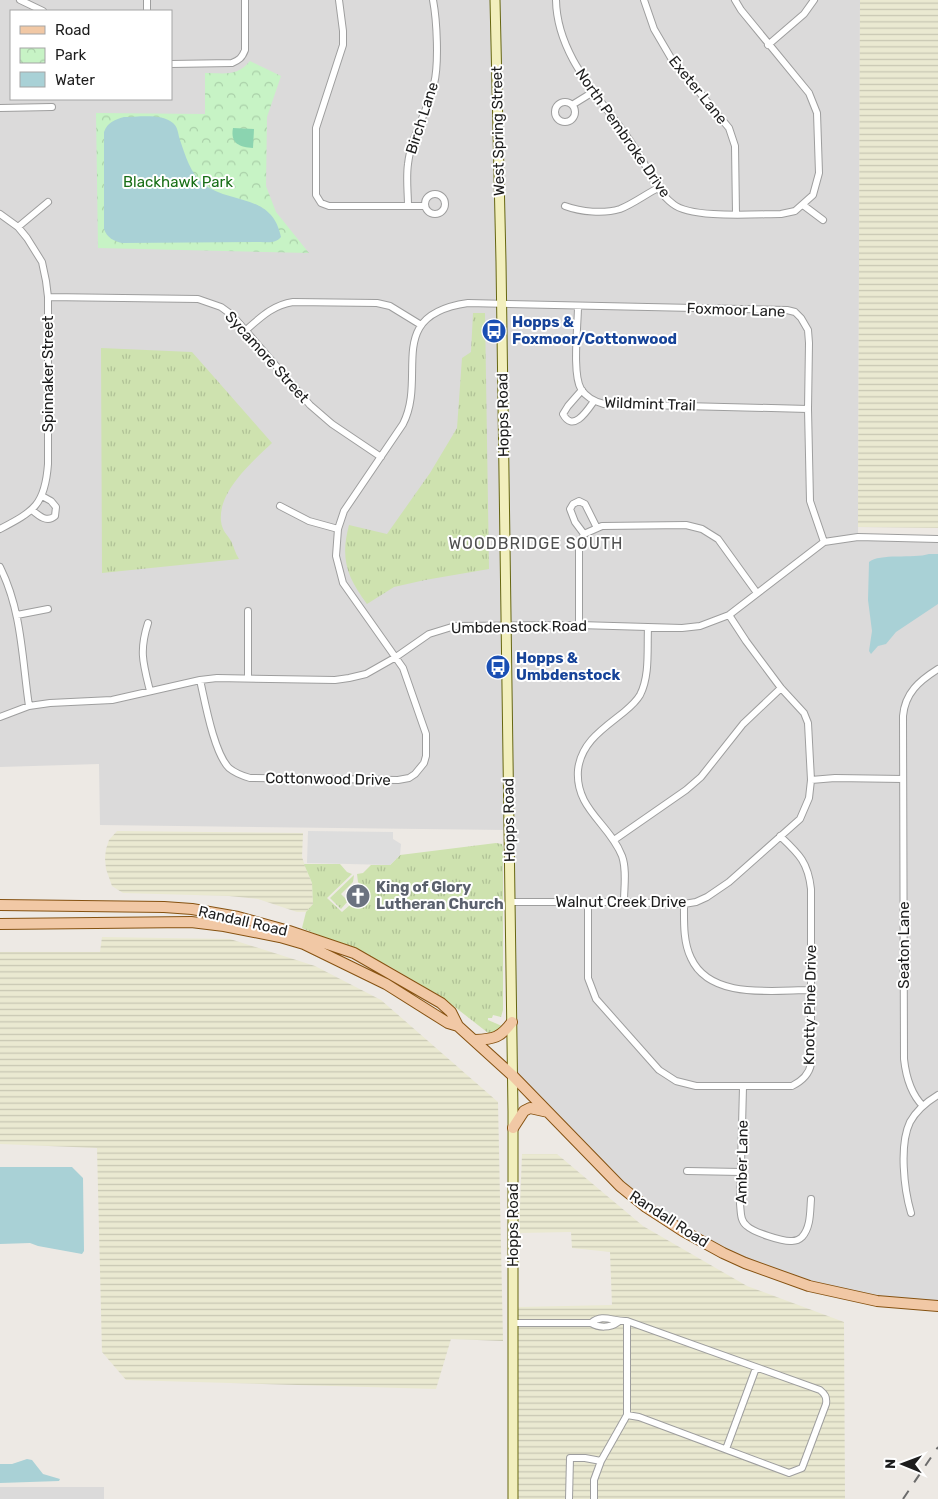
<svg xmlns="http://www.w3.org/2000/svg" width="938" height="1499" font-family="Rubik,sans-serif">
<style>
.residential{fill:#dbdada;fill-rule:evenodd}
.farmland{fill:url(#farmland-rules)}
.grass{fill:url(#grass-tufts)}
.park{fill:url(#park-crowns)}
.pitch{fill:#8bd4b0}
.parking{fill:#ddd}
.water{fill:#a9d1d6}
.lines{fill:none;stroke-linecap:round;stroke-linejoin:round}
.street-casing{stroke:#9e9e9e;stroke-width:8}
.secondary-casing{stroke:#676711;stroke-width:11}
.primary-casing{stroke:#865211;stroke-width:12}
.street{stroke:#fff;stroke-width:6}
.secondary{stroke:#f2efbd;stroke-width:9}
.primary{stroke:#f1c8a5;stroke-width:10}
.rail{stroke:#6b6b6b;stroke-width:2;stroke-dasharray:10 10;stroke-linecap:butt}
.labels{text-anchor:middle;dominant-baseline:central;stroke-width:4;stroke-linejoin:round;paint-order:stroke}
.street-label{font-size:15px;fill:#1d1d1d;stroke:#fff}
.park-label{font-size:15px;fill:#196f17;stroke:#fff}
.transit-label{font-size:15px;font-weight:bold;fill:#164399;stroke:#fff;text-anchor:start}
.worship-label{font-size:15px;font-weight:bold;fill:#5b616d;stroke:#fff;text-anchor:start}
.neighbourhood-label{font-size:16px;letter-spacing:1px;fill:#505050;stroke:#fff}
</style>
<defs>
<pattern id="farmland-rules" width="6" height="5" patternUnits="userSpaceOnUse" patternTransform="scale(1.25)"><rect width="6" height="5" fill="#eae9d1"/><path d="M0 2.5h6" fill="none" stroke="#c8c7b3"/></pattern>
<pattern id="grass-tufts" width="24" height="20" patternUnits="userSpaceOnUse" patternTransform="scale(1.25)"><rect width="24" height="20" fill="#cee2af"/><path d="M3 7l-1-3M5 7V3M7 7l1-3M15 17l-1-3M17 17v-4M19 17l1-3" fill="none" stroke="#b0c196"/></pattern>
<pattern id="park-crowns" width="20" height="18" patternUnits="userSpaceOnUse" patternTransform="scale(1.25)"><rect width="20" height="18" fill="#c7f3c5"/><path d="M2 6a3 3 0 1 1 6 0M12 15a3 3 0 1 1 6 0" fill="none" stroke="#aad0a9"/></pattern>
</defs>
<rect width="100%" height="100%" fill="#ede9e4"/>
<!-- residential -->
<path class="residential" d="M0,0H491L507,830L100,825L99,764L0,767ZM11,11H171V99H11Z
M499,0H860L858,540L938,542V1303L906,1301L855,1293L787,1274L721,1248L664,1215L620,1181L516,1072Z
M0,1487H104V1499H0Z"/>
<!-- farmland -->
<path class="farmland" d="M860,0H938V528L858,527Z
M117,831L303,833L302,857L306,869L312,883L313,904L306,912H297L258,899L229,896L123,893L112,886L106,869L105,858L106,849L109,840Z
M102,937L230,939L315,966L381,1000L498,1102L503,1341L451,1339L436,1389L126,1380L102,1352L97,1148L0,1144V952H100Z
M522,1154H557L643,1226L747,1286L844,1322L845,1499H518V1307L612,1305L610,1252L572,1248L571,1232L519,1233Z"/>
<!-- grass -->
<path class="grass" d="M473,313H485L489,569L425,580L394,587L367,604C347,577 340,559 349,525L387,534L430,473L457,428L462,358L471,352Z
M101,348L192,352L272,443C252,462 218,491 221,521C222,531 227,534 231,541C234,547 235,553 239,559L102,573Z
M496,843L502,844L503,847V1010L501,1017L493,1015L492,1018H488V1020L502,1026V1032L492,1036L442,997L389,966L302,928L306,912L313,904L312,883L304,864H340L347,872L352,874L327,898L342,912L351,904L355,908L369,895L358,882L357,874L363,873L371,865H390L400,855Z
M354,875L353,882L341,894L348,901L341,909L330,898Z"/>
<!-- park -->
<path class="park" d="M250,61L281,76L267,117L266,186L276,212L309,253L98,248L96,113L205,114V73C224,73 237,77 250,61Z"/>
<!-- pitch -->
<path class="pitch" d="M233,128L254,129L253,148C240,147 230,144 233,128Z"/>
<!-- parking -->
<path class="parking" d="M308,831L393,832V839L401,844L400,855L390,865L307,863Z"/>
<!-- water -->
<path class="water" d="M124,117C138,117 162,113 173,123C178,127 178,134 180,140C185,155 191,174 203,184C232,205 272,193 281,237C275,244 268,242 260,242L122,243C114,241 107,238 104,229V132C108,122 114,120 124,117Z
M929,554H938V604L896,632L886,644L878,646L871,654L869,651L872,631L868,600L869,562C880,553 913,559 929,554Z
M0,1167H72L83,1178L84,1251L82,1254L38,1246L30,1243L0,1244Z
M27,1459L32,1460L43,1474L60,1479L59,1481L0,1483V1464H12Z"/>
<g class="lines">
<defs>
<path id="street" d="M20,0L43,11
M339,0L343,31V45L316,128V195L321,203L329,206H425
M556,0C557,58 603,100 633,145C647,164 654,190 673,204C691,219 756,214 781,214L795,211L813,195L819,173L817,113L809,93L741,10L735,0
M644,0L654,29L671,58L729,128L735,146L736,214
M147,11V0
M768,45L804,14L814,0
M171,64L232,63C239,60 242,58 245,50V0
M555 112a10 10 0 1 1 20 0a10 10 0 1 1-20 0Z
M572,105L593,92
M0,108L52,107
M425 204a10 10 0 1 1 20 0a10 10 0 1 1-20 0Z
M803,205L823,220
M408,206C408,193 406,178 408,164C411,136 428,111 434,84C439,64 437,21 433,0
M565,206C581,212 604,214 620,209C633,204 646,194 658,188
M0,214L18,227L27,238L42,262L46,281L48,297V464C45,505 34,511 0,529
M18,227L48,202
M48,297L198,299L221,307L232,315L310,405L332,424L381,457
M578,306C578,325 572,374 581,389C586,397 596,402 604,404L808,409
M246,330C261,317 273,305 293,302L377,303L390,306L421,325
M582,390L568,406L563,414C573,433 587,411 594,401
M280,506L309,521L338,529
M32,510C39,516 47,523 55,516L56,507L51,501L42,496
M584,534L575,522L570,509L573,504L579,501L585,504L597,528
M0,567C22,611 22,659 29,706
M17,615L48,609
M148,623C139,651 143,663 150,691
M579,625V545L584,534L602,526L686,525L702,529L718,539L757,593
M248,678V611
M200,680C205,702 214,753 229,768C235,773 243,776 250,778L398,780L409,778L415,774L424,763L426,756V734L403,668L343,583L336,556L338,529L344,511L403,424C428,375 383,315 468,303L787,310L795,312L801,318L808,330L809,343L808,409L810,501L824,542
M0,717L29,706L50,703L112,700L200,680L217,678L335,680L349,678L366,674L396,657L429,634L455,626L579,625L682,628L700,626L729,615L824,542L858,537L938,539
M811,780L835,778L903,779
M614,840L686,790L701,777L743,724L781,688
M510,902H624L684,904L696,902L707,897L729,882L800,819L809,798L811,780L808,723L804,713L781,688L746,641L729,615
M588,902V978L596,999L659,1070L676,1081L696,1086H792C802,1081 809,1075 811,1064V889C808,862 799,854 780,836
M624,902C624,887 627,870 622,856C609,823 575,809 578,770C581,742 604,728 624,712C630,707 636,702 640,695C650,676 647,649 648,628
M684,904C684,921 683,942 691,958C710,1000 773,990 811,990
M743,1087L740,1204C741,1212 740,1221 747,1226C753,1232 783,1242 792,1241C796,1241 799,1240 802,1237C811,1227 810,1211 811,1199
M923,1106C911,1094 906,1077 904,1059L903,716C905,693 919,681 938,669
M687,1171L741,1172
M911,1213C904,1189 899,1145 910,1122C916,1111 928,1101 938,1095
M513,1323H591C599,1328 610,1328 618,1322
M591,1323C603,1313 613,1322 627,1321L820,1390C825,1394 827,1397 826,1404L802,1468L789,1473L639,1417L627,1415V1321
M726,1449L756,1368
M569,1499L570,1458H585L601,1461
M594,1499V1480L601,1461L627,1415"/>
<path id="secondary" d="M495,0L501,262L513,1112V1499"/>
<path id="primary" d="M0,905L164,907L192,909L238,917L289,931L354,953L441,1003L451,1012L458,1026L512,1075L620,1186L646,1207L683,1231L723,1253L745,1263L809,1286L877,1301L938,1306
M0,924L191,922L224,926L280,937L304,944L386,984L448,1023L458,1026
M475,1040C494,1039 500,1038 512,1022
M513,1128L524,1111L530,1108L548,1112"/>
</defs>
<!-- street casing -->
<use href="#street" class="street-casing"/>
<!-- secondary casing -->
<use href="#secondary" class="secondary-casing"/>
<!-- primary casing -->
<use href="#primary" class="primary-casing"/>
<!-- street -->
<use href="#street" class="street"/>
<!-- secondary -->
<use href="#secondary" class="secondary"/>
<!-- primary -->
<use href="#primary" class="primary"/>
<!-- rail -->
<path class="rail" d="M903,1499L938,1447"/>
</g>
<!-- icons -->
<defs>
<symbol id="bus-disc" viewBox="-11 -11 22 22"><circle r="9.5" fill="#1a4fb4" stroke="#fff"/><path d="M-5-6H5V4H4V6H2V4H-2V6H-4V4H-5ZM-3.5-4V0h7V-4ZM-3.5 1.2v1.5H-2V1.2ZM2 1.2v1.5H3.5V1.2Z" fill="#fff"/></symbol>
<symbol id="church-disc" viewBox="-11 -11 22 22"><circle r="9.5" fill="#6b7280" stroke="#fff"/><path d="M-1.2-6h2.4v3.5h3.3v2.4h-3.3V6h-2.4V-.1h-3.3v-2.4h3.3Z" fill="#fff"/></symbol>
</defs>
<g fill-rule="evenodd">
<use href="#bus-disc" x="480" y="317" width="28" height="28"/>
<use href="#bus-disc" x="484" y="653" width="28" height="28"/>
<use href="#church-disc" x="344" y="882" width="28" height="28"/>
</g>
<g class="labels">
<!-- street labels -->
<g class="street-label">
<text transform="translate(698 90) rotate(51)">Exeter Lane</text>
<text transform="translate(422 118) rotate(-72)">Birch Lane</text>
<text transform="translate(498 131) rotate(-91)">West Spring Street</text>
<text transform="translate(623 133) rotate(55)">North Pembroke Drive</text>
<text transform="translate(736 310) rotate(2)">Foxmoor Lane</text>
<text transform="translate(267 357) rotate(48)">Sycamore Street</text>
<text transform="translate(48 374) rotate(-90)">Spinnaker Street</text>
<text transform="translate(650 404) rotate(2)">Wildmint Trail</text>
<text transform="translate(503 415) rotate(-91)">Hopps Road</text>
<text transform="translate(519 627) rotate(-1)">Umbdenstock Road</text>
<text transform="translate(328 779) rotate(1)">Cottonwood Drive</text>
<text transform="translate(509 820) rotate(-91)">Hopps Road</text>
<text x="621" y="902">Walnut Creek Drive</text>
<text transform="translate(243 921) rotate(13)">Randall Road</text>
<text transform="translate(904 945) rotate(-90)">Seaton Lane</text>
<text transform="translate(810 1005) rotate(-89)">Knotty Pine Drive</text>
<text transform="translate(742 1162) rotate(-89)">Amber Lane</text>
<text transform="translate(669 1219) rotate(33)">Randall Road</text>
<text transform="translate(513 1225) rotate(-90)">Hopps Road</text>
</g>
<!-- park labels -->
<g class="park-label">
<text x="178" y="182">Blackhawk Park</text>
</g>
<!-- transit labels -->
<g class="transit-label">
<text x="512" y="322">Hopps &amp;<tspan x="512" dy="17">Foxmoor/Cottonwood</tspan></text>
<text x="516" y="658">Hopps &amp;<tspan x="516" dy="17">Umbdenstock</tspan></text>
</g>
<!-- worship labels -->
<g class="worship-label">
<text x="376" y="887">King of Glory<tspan x="376" dy="17">Lutheran Church</tspan></text>
</g>
<!-- neighbourhood labels -->
<g class="neighbourhood-label">
<text x="536" y="543">WOODBRIDGE SOUTH</text>
</g>
</g>
<!-- legend -->
<rect x="10" y="10" width="162" height="90" fill="#ffffff" stroke="#a5a5a5"/>
<rect x="20" y="26" width="25" height="8" fill="#f1c8a5" stroke="#a5a5a5"/>
<text x="55" y="35" font-size="15" fill="#1d1d1d">Road</text>
<rect x="20" y="48" width="25" height="15" fill="url(#park-crowns)" stroke="#a5a5a5"/>
<text x="55" y="60" font-size="15" fill="#1d1d1d">Park</text>
<rect x="20" y="72" width="25" height="15" fill="#a9d1d6" stroke="#a5a5a5"/>
<text x="55" y="85" font-size="15" fill="#1d1d1d">Water</text>
<!-- north arrow -->
<g transform="translate(903 1464) rotate(271)" stroke="#ffffff" stroke-width="4" paint-order="stroke">
<path d="M0-4L9 19L0 12L-9 19Z" fill="#1d1d1d"/>
<text y="-8" font-size="14" font-weight="bold" text-anchor="middle" fill="#1d1d1d">N</text>
</g>
</svg>
